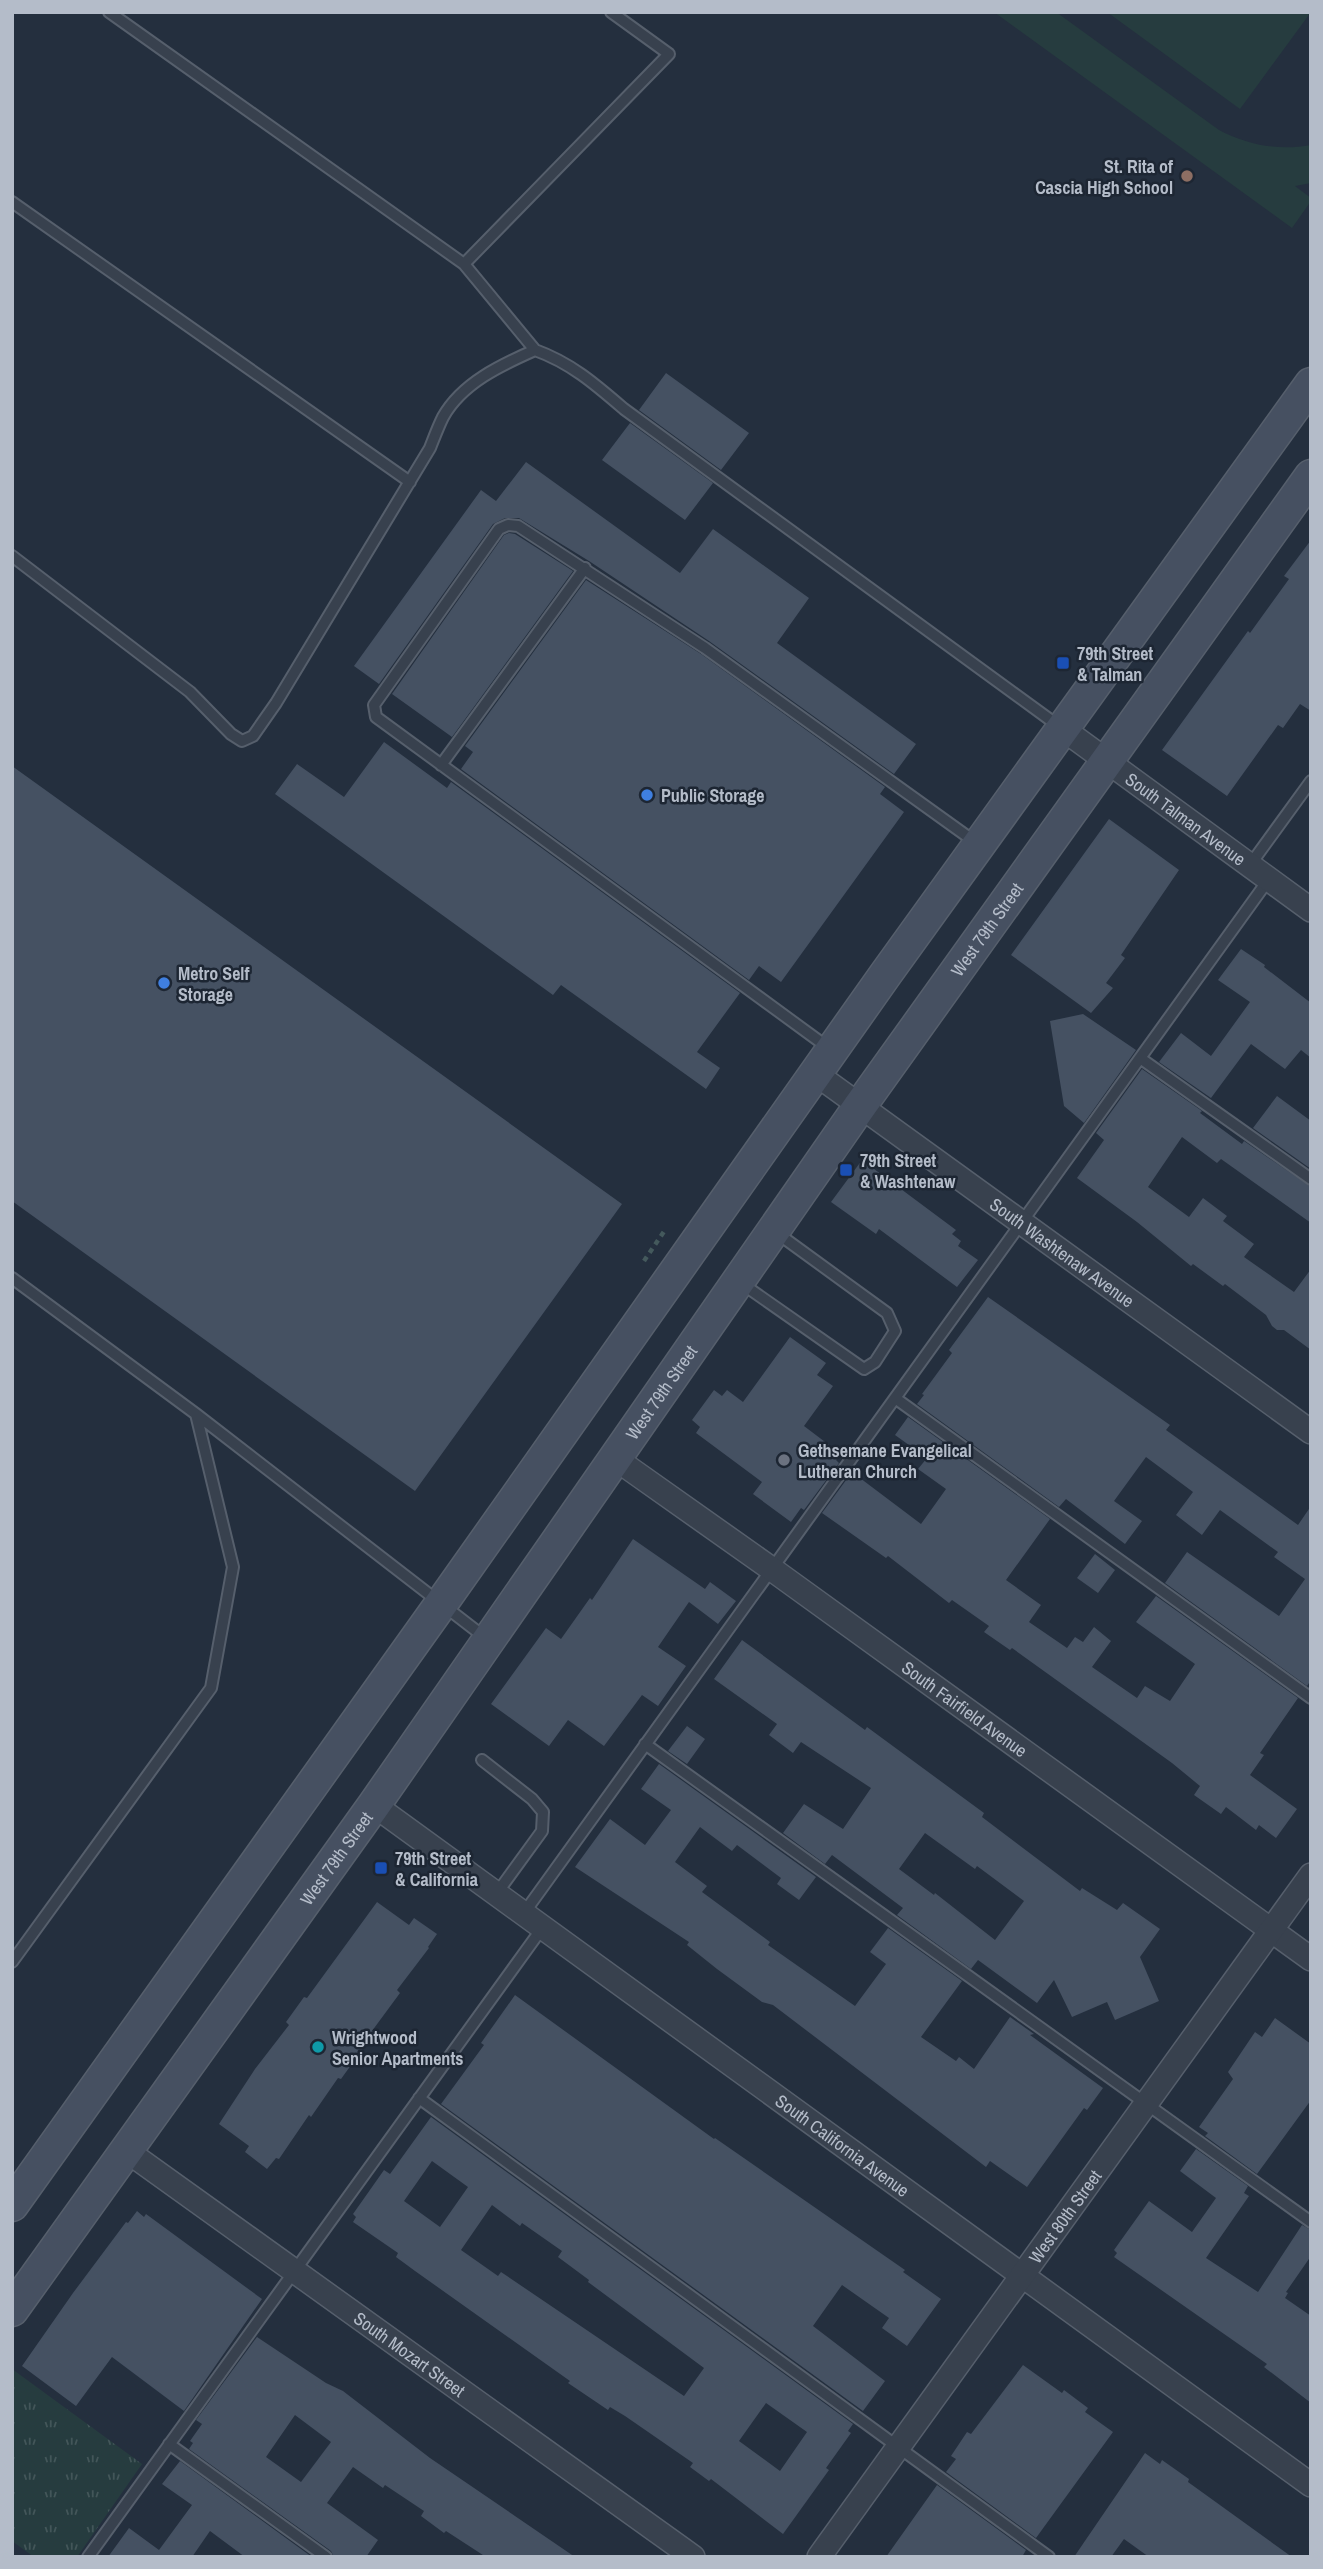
<svg xmlns="http://www.w3.org/2000/svg" width="1323" height="2569" font-family="'Archivo Narrow',sans-serif">
<style>
.grass{fill:url(#grass-tufts)}
.pitch{fill:#263c3f}
.building{fill:#455162;fill-rule:evenodd}
.lines{fill:none;stroke-linecap:round;stroke-linejoin:round}
.lane-casing{stroke:#565f6c;stroke-width:14}
.street-casing{stroke:#565f6c;stroke-width:26}
.secondary-casing{stroke:#565f6c;stroke-width:35}
.path{stroke:#44595c;stroke-width:4.5;stroke-dasharray:5 5;stroke-linecap:butt}
.lane{stroke:#38414e;stroke-width:10}
.street{stroke:#38414e;stroke-width:23}
.secondary{stroke:#465061;stroke-width:32}
.education-dot{fill:#8d6e63;stroke:#1d2633;stroke-width:2.5}
.transit-dot{fill:#1a4fb4;stroke:#1d2633;stroke-width:2.5}
.shop-dot{fill:#3f7fe0;stroke:#1d2633;stroke-width:2.5}
.worship-dot{fill:#6b7280;stroke:#1d2633;stroke-width:2.5}
.culture-dot{fill:#0f9aa8;stroke:#1d2633;stroke-width:2.5}
.labels{text-anchor:middle;dominant-baseline:central;stroke-width:5;stroke-linejoin:round;paint-order:stroke}
.poi-label{font-size:18px;font-weight:bold;fill:#b4bcc9;stroke:#1d2633;text-anchor:start}
.street-label{font-size:18px;fill:#b4bcc9;stroke:#1d2633}
</style>
<defs>
<pattern id="grass-tufts" width="24" height="20" patternUnits="userSpaceOnUse" patternTransform="scale(1.75)"><rect width="24" height="20" fill="#263c3f"/><path d="M3 7l-1-3M5 7V3M7 7l1-3M15 17l-1-3M17 17v-4M19 17l1-3" fill="none" stroke="#435659"/></pattern>
</defs>
<rect width="100%" height="100%" fill="#242f3e"/>
<!-- grass -->
<path class="grass" d="M12,2369L142,2464L77,2557H34L12,2541Z"/>
<!-- pitch -->
<path class="pitch" d="M994,12H1056L1219,130C1247,145 1279,151 1311,145V183L1295,186L1311,198V201L1292,228Z
M1107,12H1311L1240,109Z"/>
<!-- building -->
<path class="building" d="M666,373L749,433L721,470L639,410Z
M630,423L713,483L685,520L602,460Z
M526,462L680,573L713,529L809,598L777,643L916,744L894,774L709,641L589,561L519,518H505L493,524L379,684L354,666L481,490L496,501Z
M509,533L515,534L573,571L452,737L392,694L504,535Z
M1311,540V711L1300,704L1283,728L1278,725L1227,796L1162,750L1248,631L1250,633L1289,579L1284,576Z
M586,580L701,654L885,787L880,794L904,812L781,982L759,966L749,980L461,769L473,752L465,746Z
M384,742L447,788L451,782L740,993L697,1052L720,1068L706,1089L561,985L553,995L275,794L297,764L344,797Z
M12,766L622,1204L415,1491L12,1201Z
M1109,819L1179,870L1121,955L1125,958L1106,983L1113,988L1091,1013L1011,955Z
M1241,949L1265,965L1264,967L1311,1003V1058L1301,1050L1285,1069L1251,1044L1211,1098L1159,1062L1181,1033L1211,1056L1250,1002L1218,980Z
M1083,1014L1136,1050L1084,1123L1064,1106L1050,1021Z
M1142,1069L1202,1111L1200,1113L1242,1144L1244,1141L1311,1187V1223L1221,1159L1217,1163L1182,1137L1148,1187L1189,1217L1203,1198L1227,1216L1223,1221L1254,1244L1244,1257L1294,1292L1311,1269V1350L1284,1330H1277L1272,1326L1266,1315L1225,1284L1223,1286L1193,1264L1191,1266L1137,1222L1077,1178L1104,1140L1096,1133Z
M1277,1096L1311,1121V1169L1253,1128Z
M862,1160L956,1230L952,1234L961,1241L958,1246L978,1260L957,1287L879,1229L876,1234L831,1202Z
M988,1297L1170,1425L1166,1430L1298,1525L1311,1506V1680L1307,1686L1165,1583L1187,1552L1279,1616L1305,1579L1274,1557L1278,1552L1220,1510L1202,1535L1176,1515L1193,1492L1146,1457L1114,1501L1142,1521L1125,1544L1066,1499L1059,1507L917,1404L924,1395L922,1394L952,1353L949,1350Z
M790,1337L826,1363L817,1375L833,1386L804,1426L841,1454L836,1460L839,1463L804,1510L801,1508L791,1522L753,1494L762,1482L696,1433L700,1427L692,1420L714,1390L722,1396L727,1390L743,1402Z
M908,1417L1050,1519L1006,1580L1041,1605L1029,1622L1067,1648L1075,1637L1083,1642L1094,1627L1111,1641L1092,1667L1137,1698L1145,1686L1170,1701L1195,1664L1136,1622L1156,1596L1298,1698L1260,1753L1264,1755L1250,1775L1297,1809L1276,1838L1259,1825L1256,1830L1226,1807L1221,1814L1194,1795L1200,1786L1172,1763L1012,1648L1010,1650L984,1632L989,1626L952,1600L949,1603L888,1556L886,1558L822,1513L852,1472L921,1524L946,1489L918,1469L927,1458L895,1435Z
M633,1539L705,1589L710,1582L736,1601L718,1624L689,1602L658,1647L686,1666L658,1706L642,1695L604,1746L568,1720L549,1746L491,1704L546,1628L561,1639L590,1598L592,1600Z
M1095,1554L1115,1570L1098,1593L1077,1578Z
M742,1640L865,1730L867,1727L984,1813L982,1817L1080,1891L1082,1888L1117,1910L1123,1903L1160,1929L1140,1957L1159,2001L1115,2020L1107,2002L1072,2017L1054,1980L1037,2003L978,1960L971,1969L897,1915L903,1908L832,1855L825,1864L783,1833L804,1804L843,1829L871,1788L801,1742L793,1753L769,1735L777,1724L714,1679ZM925,1833L975,1869L977,1866L1024,1901L995,1940L935,1893L934,1895L899,1869Z
M687,1726L705,1739L687,1764L668,1751Z
M659,1764L816,1877L799,1900L777,1884L781,1878L737,1845L732,1851L700,1827L675,1862L707,1886L702,1892L770,1942L768,1945L855,2006L886,1964L870,1952L888,1928L962,1981L921,2037L956,2061L959,2057L974,2069L1010,2017L1034,2034L1030,2035L1103,2088L1087,2110L1084,2108L1027,2187L990,2161L986,2167L773,2005L762,2002L717,1969L687,1945L689,1942L575,1867L610,1819L645,1845L671,1810L641,1789Z
M377,1902L409,1925L414,1918L437,1934L428,1947L429,1948L397,1990L400,1993L372,2031L375,2032L341,2079L338,2078L311,2117L309,2115L279,2159L276,2158L267,2169L245,2152L249,2146L219,2124L255,2069L289,2025L286,2022L304,1997L307,1998Z
M515,1995L714,2139L715,2138L905,2270L903,2272L941,2299L907,2346L882,2328L889,2318L842,2285L813,2326L885,2381L863,2411L441,2104L484,2045L481,2043Z
M1275,2018L1311,2044V2100L1257,2174L1205,2136L1208,2133L1199,2127L1233,2079L1228,2072L1255,2032L1262,2037Z
M431,2117L853,2424L848,2431L851,2433L826,2468L829,2470L783,2534L711,2479L709,2481L690,2467L693,2463L625,2416L610,2407L608,2410L568,2383L570,2381L415,2271L396,2257L398,2253L353,2222L356,2217L353,2214L384,2170L390,2174ZM432,2161L468,2187L440,2227L404,2201ZM492,2205L520,2226L522,2223L562,2251L558,2257L589,2280L588,2282L704,2368L684,2396L501,2272L498,2276L461,2250ZM766,2403L807,2432L780,2471L739,2441Z
M1196,2149L1248,2186L1244,2193L1249,2196L1206,2258L1258,2292L1302,2225L1311,2230V2256L1286,2292L1288,2293L1285,2298L1311,2316V2403L1264,2367L1267,2364L1114,2257L1117,2253L1114,2250L1149,2201L1192,2232L1216,2198L1180,2171Z
M137,2211L144,2217L146,2214L262,2299L184,2411L112,2357L76,2406L22,2366L73,2293L126,2222L128,2223Z
M257,2337L326,2383L343,2391L430,2458L575,2557H486L446,2531L444,2533L421,2516L424,2511L385,2485L383,2488L353,2467L327,2503L378,2540L366,2557H334L331,2551L189,2449L193,2443L190,2441L202,2424L196,2420ZM295,2415L331,2442L301,2482L266,2457Z
M1023,2365L1062,2393L1064,2390L1088,2408L1085,2412L1113,2432L1036,2538L946,2472L956,2459L951,2456L967,2432L971,2434Z
M1145,2453L1160,2464L1162,2460L1189,2479L1188,2482L1292,2557H1149L1124,2539L1111,2557H1074Z
M180,2461L312,2557H245L210,2531L192,2557H108L129,2528L159,2550L192,2505L162,2484Z
M937,2485L1026,2550L1022,2557H886Z"/>
<g class="lines">
<defs>
<path id="lane" d="M109,12L464,264L535,350
M12,202L410,482
M464,264L669,54L611,12
M12,556L190,692L231,734L242,741L253,736L276,703L430,448C434,438 438,427 443,417C462,383 501,365 535,350C571,363 595,384 624,409L1060,727
M441,765L585,568
M1250,865L1311,781
M830,1049L376,717L374,705L499,529L508,525L518,526L705,648L978,844
M1140,1058L1311,1179
M12,1278L196,1414L487,1639
M741,1283L864,1369L875,1362L895,1331L887,1313L777,1233
M895,1398L1311,1698
M645,1744L1311,2222
M482,1760L532,1799L543,1812L542,1831L497,1893
M524,1913L1269,879
M12,1962L211,1688L233,1567L196,1414
M419,2098L1049,2557
M169,2444L326,2557
M88,2557L543,1927"/>
<g id="street">
<path id="s1" d="M1063,729L1311,910"/>
<path id="s2" d="M816,1074L1311,1432"/>
<path id="s3" d="M616,1459L773,1570L1311,1959"/>
<path id="s4" d="M374,1805L1311,2485"/>
<path id="s5" d="M127,2151L693,2557"/>
<path id="s6" d="M819,2557L1311,1875"/>
</g>
<g id="secondary">
<path d="M12,2205L441,1604L885,975L1311,384"/>
<path id="s7" d="M12,2310L374,1805L860,1106L1311,476"/>
</g>
</defs>
<!-- lane casing -->
<use href="#lane" class="lane-casing"/>
<!-- street casing -->
<use href="#street" class="street-casing"/>
<!-- secondary casing -->
<use href="#secondary" class="secondary-casing"/>
<!-- path -->
<path class="path" d="M644,1261L665,1230"/>
<!-- lane -->
<use href="#lane" class="lane"/>
<!-- street -->
<use href="#street" class="street"/>
<!-- secondary -->
<use href="#secondary" class="secondary"/>
</g>
<!-- markers -->
<circle class="education-dot" cx="1187" cy="176" r="7"/>
<g class="transit-dot">
<rect x="1056" y="656" width="14" height="14" rx="3.5"/>
<rect x="839" y="1163" width="14" height="14" rx="3.5"/>
<rect x="374" y="1861" width="14" height="14" rx="3.5"/>
</g>
<g class="shop-dot">
<circle cx="647" cy="795" r="7"/>
<circle cx="164" cy="983" r="7"/>
</g>
<circle class="worship-dot" cx="784" cy="1460" r="7"/>
<circle class="culture-dot" cx="318" cy="2047" r="7"/>
<g class="labels">
<!-- poi labels -->
<g class="poi-label">
<text x="1173" y="166" text-anchor="end">St. Rita of<tspan x="1173" dy="21">Cascia High School</tspan></text>
<text x="1077" y="653">79th Street<tspan x="1077" dy="21">&amp; Talman</tspan></text>
<text x="661" y="795">Public Storage</text>
<text x="178" y="973">Metro Self<tspan x="178" dy="21">Storage</tspan></text>
<text x="860" y="1160">79th Street<tspan x="860" dy="21">&amp; Washtenaw</tspan></text>
<text x="798" y="1450">Gethsemane Evangelical<tspan x="798" dy="21">Lutheran Church</tspan></text>
<text x="395" y="1858">79th Street<tspan x="395" dy="21">&amp; California</tspan></text>
<text x="332" y="2037">Wrightwood<tspan x="332" dy="21">Senior Apartments</tspan></text>
</g>
<!-- street labels -->
<g class="street-label">
<text stroke="none"><textPath href="#s1" startOffset="152">South Talman Avenue</textPath></text>
<text stroke="none"><textPath href="#s7" startOffset="1690">West 79th Street</textPath></text>
<text stroke="none"><textPath href="#s2" startOffset="304">South Washtenaw Avenue</textPath></text>
<text stroke="none"><textPath href="#s7" startOffset="1124">West 79th Street</textPath></text>
<text stroke="none"><textPath href="#s3" startOffset="429">South Fairfield Avenue</textPath></text>
<text stroke="none"><textPath href="#s7" startOffset="556">West 79th Street</textPath></text>
<text stroke="none"><textPath href="#s4" startOffset="579">South California Avenue</textPath></text>
<text stroke="none"><textPath href="#s6" startOffset="420">West 80th Street</textPath></text>
<text stroke="none"><textPath href="#s5" startOffset="348">South Mozart Street</textPath></text>
</g>
</g>
<!-- border -->
<rect width="1323" height="2569" fill="none" stroke="#b4bcc9" stroke-width="28"/>
</svg>
